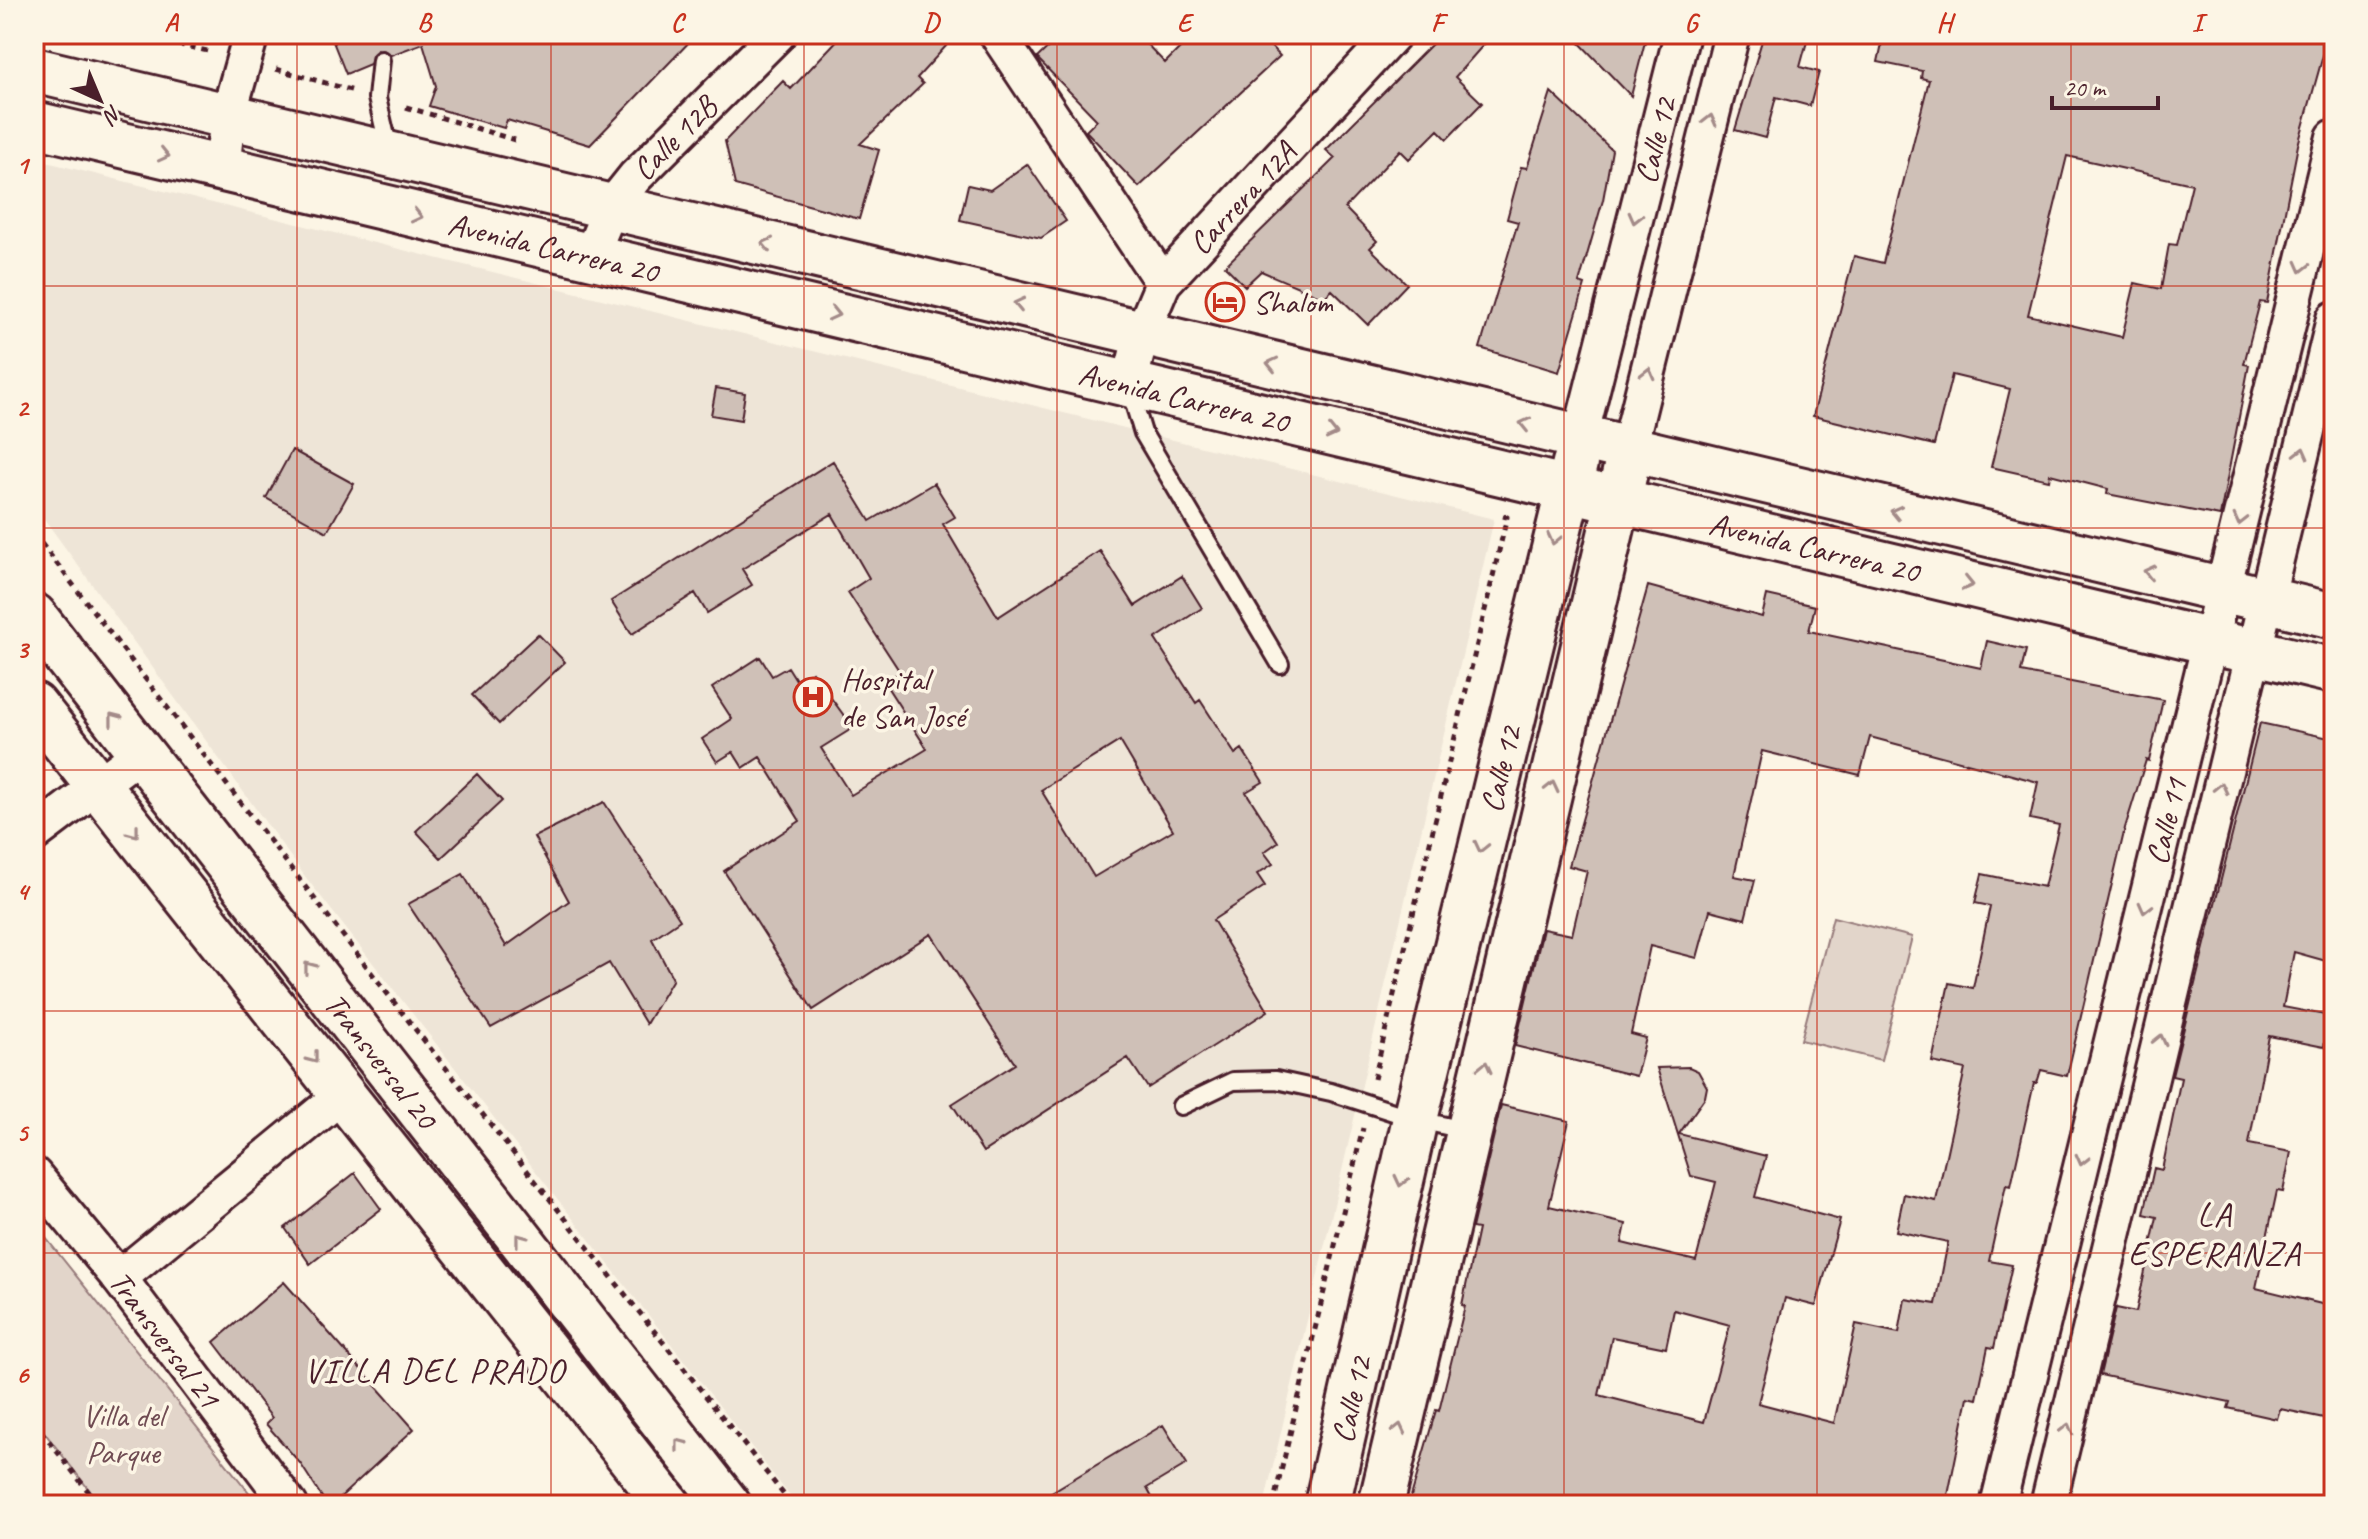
<svg xmlns="http://www.w3.org/2000/svg" width="2368" height="1539" font-family="Caveat,sans-serif">
<style>
.built{fill:#eee5d7}
.green{fill:#e2d5ca;stroke:#967a7a;stroke-width:2}
.building{fill:#cfc0b7;stroke:#4a1f2b;stroke-width:2;fill-rule:evenodd}
.lines{fill:none;stroke-linecap:round;stroke-linejoin:round}
.lane-casing{stroke:#4a1f2b;stroke-width:22}
.street-casing{stroke:#4a1f2b;stroke-width:40}
.secondary-casing{stroke:#4a1f2b;stroke-width:50}
.path{stroke:#4a1f2b;stroke-width:5;stroke-dasharray:6 6;stroke-linecap:butt}
.lane{stroke:#fcf5e5;stroke-width:16}
.street{stroke:#fcf5e5;stroke-width:34}
.secondary{stroke:#fcf5e5;stroke-width:44}
.oneway{stroke:#a38a88}
.grid{fill:none;stroke:#c8321e;stroke-width:2;stroke-opacity:0.55}
.labels{text-anchor:middle;dominant-baseline:central;stroke-width:7;stroke-linejoin:round;paint-order:stroke}
.street-label{font-size:32px;fill:#4a1f2b;stroke:#fcf5e5}
.poi-label{font-size:32px;fill:#4a1f2b;stroke:#fcf5e5;text-anchor:start}
.park-label{font-size:32px;fill:#704c53;stroke:#fcf5e5}
.neighbourhood-label{font-size:34px;letter-spacing:2px;fill:#4a1f2b;stroke:#fcf5e5}
.neatline{fill:none;stroke:#c8321e;stroke-width:3}
.grid-label{font-size:26px;text-anchor:middle;font-weight:bold;fill:#c8321e}
</style>
<rect width="100%" height="100%" fill="#fcf5e5"/>
<filter id="ink" filterUnits="userSpaceOnUse"><feTurbulence type="fractalNoise" baseFrequency=".0125" numOctaves="2"/><feDisplacementMap in="SourceGraphic" scale="16" xChannelSelector="R" yChannelSelector="G"/><feConvolveMatrix kernelMatrix="1 2 1 2 8 2 1 2 1" color-interpolation-filters="sRGB"/></filter>
<g filter="url(#ink)">
<!-- built -->
<path class="built" d="M34,159L1494,519L1264,1505H797L304,875L34,505Z"/>
<!-- green -->
<path class="green" d="M1833,917L1912,937L1881,1060L1801,1040Z
M34,1223L259,1505H101L34,1419Z"/>
<!-- building -->
<path class="building" d="M330,34H697L590,145L507,120L504,128L429,106L436,86L423,43L391,55L377,50L370,64L346,74Z
M843,34H957L917,78L923,84L860,144L879,150L859,219L735,185L725,141L783,81L791,89Z
M1062,34H1137L1165,63L1194,34H1259L1280,56L1139,187L1086,131L1097,120L1037,58Z
M1442,34H1493L1455,77L1482,103L1447,139L1438,130L1409,159L1400,150L1345,208L1377,241L1370,248L1407,284L1368,325L1332,290L1324,298L1261,271L1245,286L1225,266L1335,158L1326,150Z
M1571,34H1647L1631,96Z
M1764,34H1809L1800,67L1819,72L1810,106L1776,97L1765,138L1735,130Z
M1884,34H2329L2298,145L2267,303L2260,302L2244,364L2249,365L2220,516L2107,494L2108,489L2050,474L2049,480L1991,467L2010,389L1952,375L1934,445L1813,416L1854,256L1883,263L1929,80L1921,78L1922,71L1878,62ZM2067,156L2192,184L2177,245L2169,244L2161,289L2135,283L2122,337L2028,315Z
M1551,92L1612,150L1603,200L1579,283L1585,285L1559,372L1480,348L1518,222L1507,219L1521,167L1527,168Z
M1027,164L1066,221L1041,238L960,220L968,185L990,190Z
M716,388L745,393L741,420L711,415Z
M292,450L354,484L327,532L266,498Z
M833,461L870,521L934,483L955,517L943,524L998,617L1100,551L1135,606L1182,576L1202,608L1155,639L1196,703L1200,700L1235,754L1242,749L1263,782L1246,792L1278,842L1264,852L1273,864L1257,874L1265,886L1213,920L1268,1011L1148,1088L1128,1058L983,1152L952,1104L1015,1064L931,934L813,1010L724,871L800,821L760,757L743,768L733,752L717,762L702,739L732,719L712,688L760,657L772,676L788,667L798,683L812,672L853,728L821,748L851,795L927,749L884,682L900,672L848,592L869,578L832,514L742,569L752,585L707,613L695,593L632,634L611,601ZM1120,741L1173,830L1094,877L1041,790Z
M1648,586L1762,617L1767,595L1815,606L1809,631L1981,668L1987,641L2026,650L2021,672L2163,700L2149,761L2146,760L2125,828L2067,1076L2041,1070L2037,1083H2034L2011,1186L2006,1185L1989,1261L2012,1265L1994,1348L1988,1347L1977,1399L1968,1397L1946,1505H1428L1410,1500L1436,1410L1439,1411L1465,1306L1462,1305L1478,1229L1472,1228L1501,1105L1569,1121L1549,1206L1626,1224L1622,1243L1696,1261L1716,1182L1691,1176L1657,1068L1689,1067L1698,1071L1707,1087L1705,1097L1679,1134L1766,1156L1755,1197L1840,1220L1816,1306L1785,1298L1758,1403L1834,1423L1856,1324L1899,1333L1905,1299L1936,1304L1948,1242L1896,1231L1904,1194L1936,1201L1965,1069L1932,1062L1949,983L1973,988L1990,906L1975,903L1982,874L2044,887L2059,825L2030,819L2038,782L1870,737L1860,775L1762,751L1734,876L1755,880L1745,919L1710,910L1697,958L1650,946L1631,1034L1646,1038L1636,1076L1515,1046L1543,929L1572,935L1587,871L1569,866ZM1674,1310L1730,1325L1704,1422L1599,1395L1612,1337L1666,1348Z
M538,634L565,662L499,724L472,695Z
M2260,723L2334,739V931L2326,961L2294,952L2283,1007L2330,1016L2324,1047L2269,1036L2249,1144L2291,1152L2283,1192L2277,1191L2256,1288L2334,1307V1417L2325,1415L2324,1418L2280,1409L2277,1419L2228,1408L2230,1402L2100,1375L2116,1308L2136,1312L2157,1217L2144,1214L2154,1168L2162,1170L2181,1078L2172,1076Z
M477,774L502,801L441,858L416,831Z
M604,802L680,920L652,939L673,979L646,1024L609,963L491,1028L408,904L463,874L506,946L569,901L534,837Z
M355,1173L381,1209L310,1264L285,1228Z
M284,1282L414,1429L332,1505H327L300,1463L266,1424L272,1418L214,1342Z
M1163,1425L1187,1464L1147,1488L1156,1505H1030Z"/>
<g class="lines">
<defs>
<path id="lane" d="M381,60L377,98L389,149
M1130,390L1143,433L1280,664
M1181,1106L1233,1081L1276,1080L1331,1092L1415,1119L1468,1131"/>
<g id="street">
<path d="M997,34L1163,283"/>
<path d="M222,169L228,116L251,34"/>
<path id="s1" d="M590,257L611,207L635,177L778,34"/>
<path id="s2" d="M1129,385L1142,333L1163,283L1394,34"/>
<path id="s3" d="M1580,437L1682,34"/>
<path d="M1629,448L1732,34"/>
<path d="M34,834L141,753"/>
<path id="s4" d="M34,1175L119,1278L290,1505"/>
<path d="M119,1278L342,1095"/>
<path id="s5" d="M1998,1505L2334,137"/>
<path d="M2048,1505L2334,319"/>
</g>
<g id="secondary">
<path d="M34,70L2334,616"/>
<path id="s6" d="M34,124L2334,671"/>
<path id="s7" d="M34,616L728,1505"/>
<path d="M34,705L668,1505"/>
<path id="s8" d="M1327,1505L1415,1119L1575,463"/>
<path d="M1381,1505L1625,472"/>
</g>
</defs>
<!-- lane casing -->
<use href="#lane" class="lane-casing"/>
<!-- street casing -->
<use href="#street" class="street-casing"/>
<!-- secondary casing -->
<use href="#secondary" class="secondary-casing"/>
<!-- path -->
<path class="path" d="M131,34L212,52
M276,69L354,91
M406,107L515,140
M34,534L400,1010L792,1505
M1374,1079L1507,517L1503,516
M34,1422L99,1505
M1273,1505L1363,1128"/>
<!-- lane -->
<use href="#lane" class="lane"/>
<!-- street -->
<use href="#street" class="street"/>
<!-- secondary -->
<use href="#secondary" class="secondary"/>
</g>
<!-- one-way arrows -->
<defs><path id="oneway-chevron" d="M-2-3.5L2.5 0L-2 3.5" fill="none" stroke-width="1.6" stroke-linecap="round" stroke-linejoin="round" transform="scale(2)"/></defs>
<g class="oneway">
<use href="#oneway-chevron" transform="translate(1710 120) rotate(-76)"/>
<use href="#oneway-chevron" transform="translate(164 155) rotate(13)"/>
<use href="#oneway-chevron" transform="translate(417 216) rotate(13)"/>
<use href="#oneway-chevron" transform="translate(1635 218) rotate(104)"/>
<use href="#oneway-chevron" transform="translate(767 244) rotate(-167)"/>
<use href="#oneway-chevron" transform="translate(2302 267) rotate(104)"/>
<use href="#oneway-chevron" transform="translate(1019 304) rotate(-167)"/>
<use href="#oneway-chevron" transform="translate(834 314) rotate(13)"/>
<use href="#oneway-chevron" transform="translate(1272 364) rotate(-167)"/>
<use href="#oneway-chevron" transform="translate(1648 373) rotate(-76)"/>
<use href="#oneway-chevron" transform="translate(1525 424) rotate(-167)"/>
<use href="#oneway-chevron" transform="translate(1332 433) rotate(13)"/>
<use href="#oneway-chevron" transform="translate(2302 453) rotate(-76)"/>
<use href="#oneway-chevron" transform="translate(1896 512) rotate(-167)"/>
<use href="#oneway-chevron" transform="translate(2240 520) rotate(104)"/>
<use href="#oneway-chevron" transform="translate(1554 539) rotate(103)"/>
<use href="#oneway-chevron" transform="translate(2149 572) rotate(-167)"/>
<use href="#oneway-chevron" transform="translate(1968 584) rotate(13)"/>
<use href="#oneway-chevron" transform="translate(114 718) rotate(-128)"/>
<use href="#oneway-chevron" transform="translate(1552 787) rotate(-77)"/>
<use href="#oneway-chevron" transform="translate(2221 788) rotate(-77)"/>
<use href="#oneway-chevron" transform="translate(134 832) rotate(52)"/>
<use href="#oneway-chevron" transform="translate(1481 847) rotate(103)"/>
<use href="#oneway-chevron" transform="translate(2145 908) rotate(104)"/>
<use href="#oneway-chevron" transform="translate(309 967) rotate(-128)"/>
<use href="#oneway-chevron" transform="translate(2160 1040) rotate(-77)"/>
<use href="#oneway-chevron" transform="translate(313 1058) rotate(52)"/>
<use href="#oneway-chevron" transform="translate(1485 1067) rotate(-77)"/>
<use href="#oneway-chevron" transform="translate(2082 1160) rotate(104)"/>
<use href="#oneway-chevron" transform="translate(1401 1181) rotate(103)"/>
<use href="#oneway-chevron" transform="translate(520 1239) rotate(-128)"/>
<use href="#oneway-chevron" transform="translate(1399 1429) rotate(-77)"/>
<use href="#oneway-chevron" transform="translate(2067 1429) rotate(-76)"/>
<use href="#oneway-chevron" transform="translate(680 1444) rotate(-128)"/>
</g>
</g>
<!-- grid -->
<path class="grid" d="M297,34V1505M551,34V1505M804,34V1505M1057,34V1505M1311,34V1505M1564,34V1505M1817,34V1505M2071,34V1505M34,286H2334M34,528H2334M34,770H2334M34,1011H2334M34,1253H2334"/>
<!-- icons -->
<defs>
<symbol id="hotel-ring" viewBox="-11 -11 22 22"><circle r="9.5" fill="#fcf5e5" stroke="#c8321e" stroke-width="1.5"/><path d="M-6-4.5h1.5V1H6V5H4.5V3h-9V5H-6ZM-4 0a1.8 1.8 0 1 1 3.6 0ZM.5 0V-2.5h3Q6-2.5 6 0Z" fill="#c8321e"/></symbol>
<symbol id="hospital-ring" viewBox="-11 -11 22 22"><circle r="9.5" fill="#fcf5e5" stroke="#c8321e" stroke-width="1.5"/><path d="M-5-5h3v3.5h4V-5h3V5h-3V1.5h-4V5h-3Z" fill="#c8321e"/></symbol>
</defs>
<g fill-rule="evenodd">
<use href="#hotel-ring" x="1203" y="280" width="44" height="44"/>
<use href="#hospital-ring" x="791" y="675" width="44" height="44"/>
</g>
<g class="labels">
<!-- street labels -->
<g class="street-label">
<text stroke="none"><textPath href="#s1" startOffset="148">Calle 12B</textPath></text>
<text stroke="none"><textPath href="#s3" startOffset="306">Calle 12</textPath></text>
<text stroke="none"><textPath href="#s2" startOffset="224">Carrera 12A</textPath></text>
<text stroke="none"><textPath href="#s6" startOffset="534">Avenida Carrera 20</textPath></text>
<text stroke="none"><textPath href="#s6" startOffset="1182">Avenida Carrera 20</textPath></text>
<text stroke="none"><textPath href="#s6" startOffset="1830">Avenida Carrera 20</textPath></text>
<text stroke="none"><textPath href="#s8" startOffset="756">Calle 12</textPath></text>
<text stroke="none"><textPath href="#s5" startOffset="704">Calle 11</textPath></text>
<text stroke="none"><textPath href="#s7" startOffset="564">Transversal 20</textPath></text>
<text stroke="none"><textPath href="#s4" startOffset="210">Transversal 21</textPath></text>
<text stroke="none"><textPath href="#s8" startOffset="108">Calle 12</textPath></text>
</g>
<!-- poi labels -->
<g class="poi-label">
<text x="1253" y="302">Shalom</text>
<text x="841" y="679">Hospital<tspan x="841" dy="37">de San José</tspan></text>
</g>
<!-- park labels -->
<g class="park-label">
<text x="123" y="1415">Villa del<tspan x="123" dy="37">Parque</tspan></text>
</g>
<!-- neighbourhood labels -->
<g class="neighbourhood-label">
<text x="2215" y="1214">LA<tspan x="2215" dy="39">ESPERANZA</tspan></text>
<text x="435" y="1370">VILLA DEL PRADO</text>
</g>
</g>
<!-- margin -->
<rect width="2368" height="1539" fill="none" stroke="#fcf5e5" stroke-width="88"/>
<!-- north arrow -->
<g transform="translate(100 100) rotate(136)" stroke="#fcf5e5" stroke-width="6" paint-order="stroke">
<path d="M0-6L14 30L0 20L-14 30Z" fill="#4a1f2b"/>
<text y="-12" font-size="22" font-weight="bold" text-anchor="middle" fill="#4a1f2b">N</text>
</g>
<!-- scale -->
<path d="M2052 96v12h106v-12" fill="none" stroke="#4a1f2b" stroke-width="4"/>
<text x="2064" y="96" font-size="24" fill="#4a1f2b" stroke="#fcf5e5" stroke-width="6" paint-order="stroke">20 m</text>
<rect x="44" y="44" width="2280" height="1451" class="neatline"/>
<g class="grid-label">
<text x="171" y="31">A</text>
<text x="424" y="31">B</text>
<text x="677" y="31">C</text>
<text x="931" y="31">D</text>
<text x="1184" y="31">E</text>
<text x="1437" y="31">F</text>
<text x="1691" y="31">G</text>
<text x="1944" y="31">H</text>
<text x="2197" y="31">I</text>
<text x="22" y="174">1</text>
<text x="22" y="416">2</text>
<text x="22" y="658">3</text>
<text x="22" y="900">4</text>
<text x="22" y="1141">5</text>
<text x="22" y="1383">6</text>
</g>
</svg>
